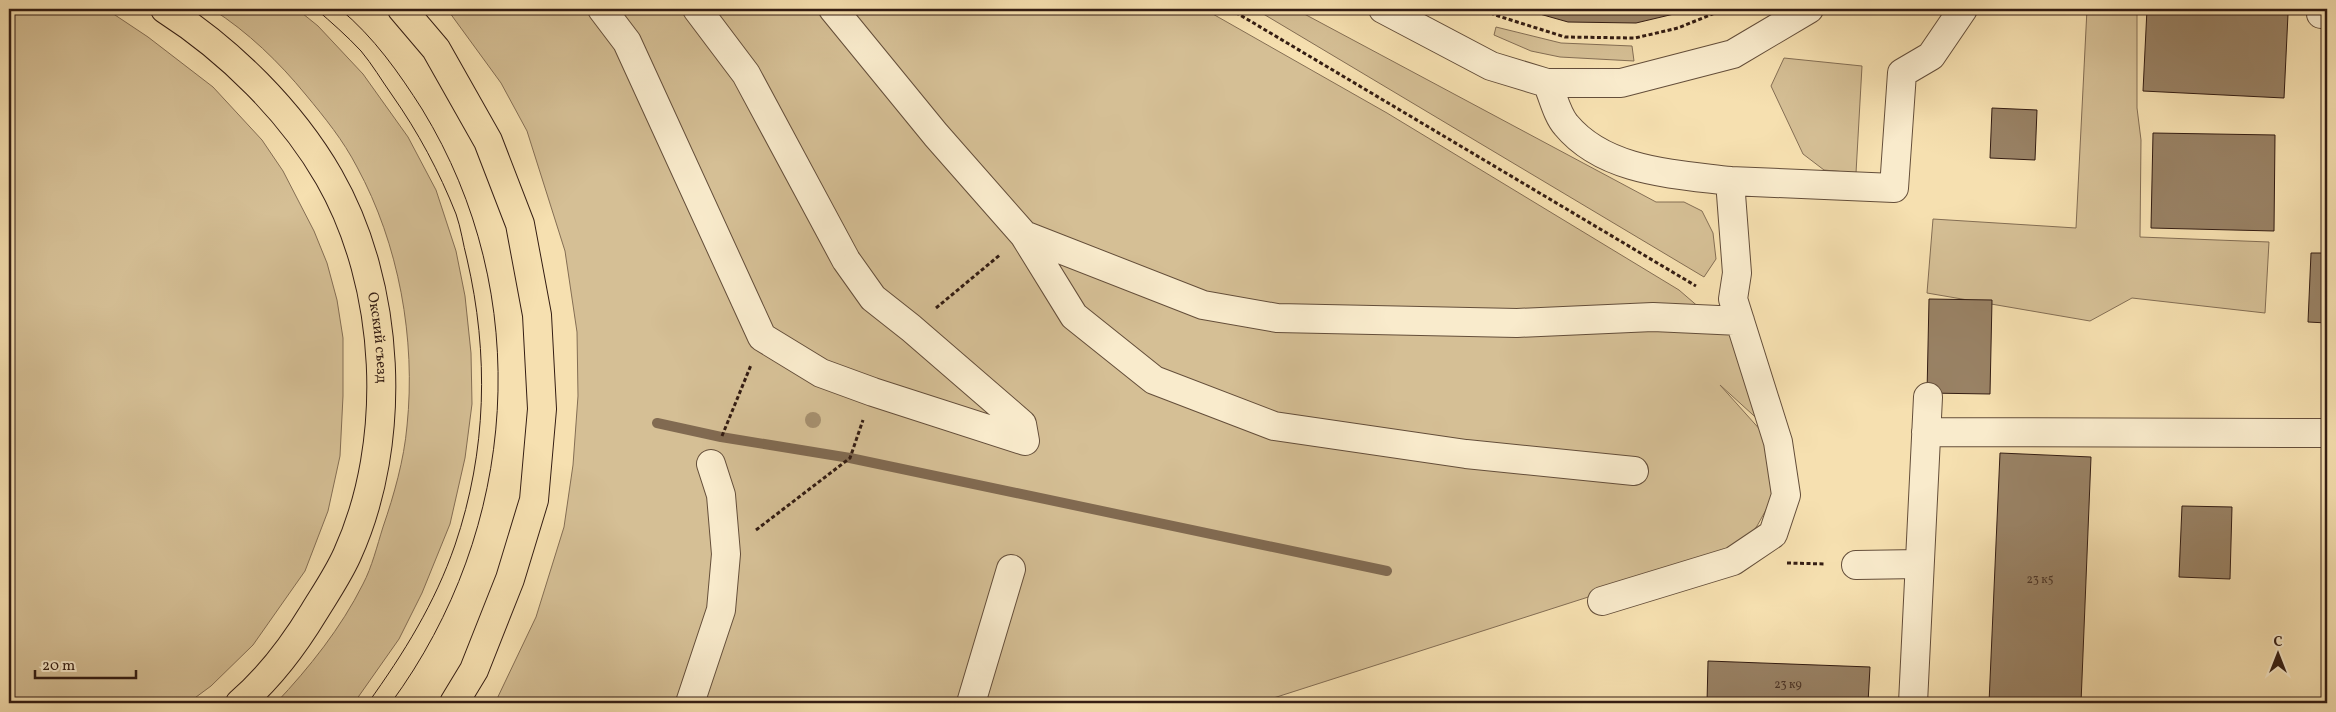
<svg xmlns="http://www.w3.org/2000/svg" width="2336" height="712" font-family="Vollkorn,serif">
<style>
.green{fill:#d5bf95;stroke:#846e54}
.lines{fill:none;stroke-linecap:round;stroke-linejoin:round}
.stream{stroke:#816a51;stroke-width:10}
.building{fill:#998265;stroke:#341d13}
.minor-casing{stroke:#644e3a;stroke-width:30}
.major-casing{stroke:#341d13;stroke-width:30}
.path{stroke:#341d13;stroke-width:3;stroke-dasharray:4 2.5;stroke-linecap:butt}
.minor{stroke:#f9ebcc;stroke-width:28}
.major{stroke:#f6e0b0;stroke-width:28}
.tram{stroke:#341d13;stroke-width:1}
.tree{fill:#a6906f}
.labels{text-anchor:middle;dominant-baseline:central;stroke-width:5;stroke-linejoin:round;paint-order:stroke}
.number-label{font-size:12px;fill:#4d3628}
.street-label{font-size:15px;fill:#341d13;stroke:#f9ebcc}
</style>
<rect width="100%" height="100%" fill="#f6e0b0"/>
<filter id="stains"><feTurbulence type="fractalNoise" baseFrequency=".004" numOctaves="4"/><feColorMatrix values="0 0 0 0 .2 0 0 0 0 .09 0 0 0 0 .02 0 0 0 .5 -.17"/></filter>
<radialGradient id="worn" r=".72"><stop offset=".6" stop-color="#630" stop-opacity="0"/><stop offset="1" stop-color="#630" stop-opacity=".3"/></radialGradient>
<!-- green -->
<path class="green" d="M9,9H106L148,37L213,87L262,140L283,171L314,231L327,263L337,300L343,338V396L340,456L328,511L305,571L253,645L211,686L188,703H9Z
M212,9H297L318,26L363,74L408,137L436,190L456,251L465,296L471,353L472,404L465,458L450,524L422,593L399,639L354,703H276C309,668 341,628 363,584C372,567 377,546 383,527C394,495 404,460 407,426C416,339 399,244 357,167C343,140 325,118 306,95C279,62 248,32 212,9Z
M447,9H1204L1387,113L1679,290L1730,334L1763,424L1720,385L1763,433L1776,492L1757,526L1741,548L1258,703H495L536,617L564,527L573,465L578,396L577,332L565,251L527,131L501,83Z
M1255,9H1295L1656,202H1684L1702,211L1713,233L1716,259L1704,277Z
M2087,9H2137V108L2141,140L2140,237L2269,242L2265,313L2132,298L2090,321L1927,293L1933,219L2076,228Z
M1496,27L1561,43L1632,46L1634,61L1560,57L1531,51L1494,35Z
M1784,58L1862,66L1856,173L1824,170L1803,154L1771,86Z"/>
<g class="lines">
<!-- stream -->
<path class="stream" d="M657,423L721,437L850,458L1387,571"/>
</g>
<!-- building -->
<path class="building" d="M1522,9H1695L1636,23L1568,22Z
M2147,9L2288,14L2284,98L2143,91Z
M1992,108L2037,110L2035,160L1990,158Z
M2153,133L2275,135L2274,231L2151,228Z
M2311,253H2327V323L2308,322Z
M1929,299L1992,300L1990,394L1927,393Z
M2000,453L2091,457L2081,703H1989Z
M2182,506L2232,507L2230,579L2179,577Z
M1708,661L1870,667L1868,703H1707Z"/>
<g class="lines">
<defs>
<path id="minor" d="M602,9L627,42L762,337L821,373L873,392L1025,441L1022,424L911,328L873,298L846,260L746,74L697,9
M833,9L936,135L1024,235L1203,305L1277,318L1517,323L1653,317L1740,321
M1383,9L1491,66L1547,83H1621L1733,54L1809,9
M2321,14H2327
M1547,83C1553,96 1557,115 1566,125C1605,172 1675,174 1730,181L1737,273L1733,299L1778,442L1786,495L1773,534L1733,561L1602,601
M1730,181L1894,188L1902,73L1931,56L1963,9
M1024,235L1074,316L1154,380L1274,426L1466,454L1634,471
M1926,432L2327,433
M1856,565L1919,564
M690,703L721,610L726,554L721,495L711,464
M971,703L1011,569
M1913,703L1928,397"/>
<g id="major">
<path id="s1" d="M165,9C229,50 291,111 329,177C391,285 399,441 347,555C338,575 325,594 314,612C294,645 269,678 240,703"/>
<path d="M402,9L436,49L488,141L520,224L537,315L542,409L534,500L510,579L474,670L454,703"/>
</g>
</defs>
<!-- minor casing -->
<use href="#minor" class="minor-casing"/>
<!-- major casing -->
<use href="#major" class="major-casing"/>
<!-- path -->
<path class="path" d="M1230,9L1696,286
M1485,9L1495,15L1565,37L1635,38L1678,28L1725,9
M936,308L1001,254
M722,436L751,365
M756,530L850,458L863,420
M1787,563L1826,564"/>
<!-- minor -->
<use href="#minor" class="minor"/>
<!-- major -->
<use href="#major" class="major"/>
<!-- tram -->
<path class="tram" d="M316,9C331,22 347,36 361,51C372,64 382,81 392,95C418,132 439,171 456,214C461,228 463,244 467,259C489,354 487,451 455,545C435,603 404,653 368,703
M340,9C374,37 399,73 422,109C536,295 519,529 391,703"/>
</g>
<!-- trees -->
<circle class="tree" cx="813" cy="420" r="8"/>
<g class="labels">
<!-- number labels -->
<g class="number-label">
<text x="2040" y="580">23 к5</text>
<text x="1788" y="685">23 к9</text>
</g>
<!-- street labels -->
<g class="street-label">
<text stroke="none"><textPath href="#s1" startOffset="406">Окский съезд</textPath></text>
</g>
</g>
<!-- margin -->
<rect width="2336" height="712" fill="none" stroke="#f6e0b0" stroke-width="30"/>
<rect x="10" y="10" width="2316" height="692" fill="none" stroke="#341d13" stroke-width="2.5"/>
<rect x="15" y="15" width="2306" height="682" fill="none" stroke="#341d13"/>
<!-- north arrow -->
<g transform="translate(2278 654)" stroke="#f9ebcc" stroke-width="4" paint-order="stroke">
<path d="M0-4L9 19L0 12L-9 19Z" fill="#341d13"/>
<text y="-8" font-size="14" font-weight="bold" text-anchor="middle" fill="#341d13">С</text>
</g>
<!-- scale -->
<path d="M35 670v8h101v-8" fill="none" stroke="#341d13" stroke-width="2.5"/>
<text x="42" y="670" font-size="15" fill="#341d13" stroke="#f9ebcc" stroke-width="4" paint-order="stroke">20 m</text>
<rect width="100%" height="100%" filter="url(#stains)"/>
<rect width="100%" height="100%" fill="url(#worn)"/>
</svg>
